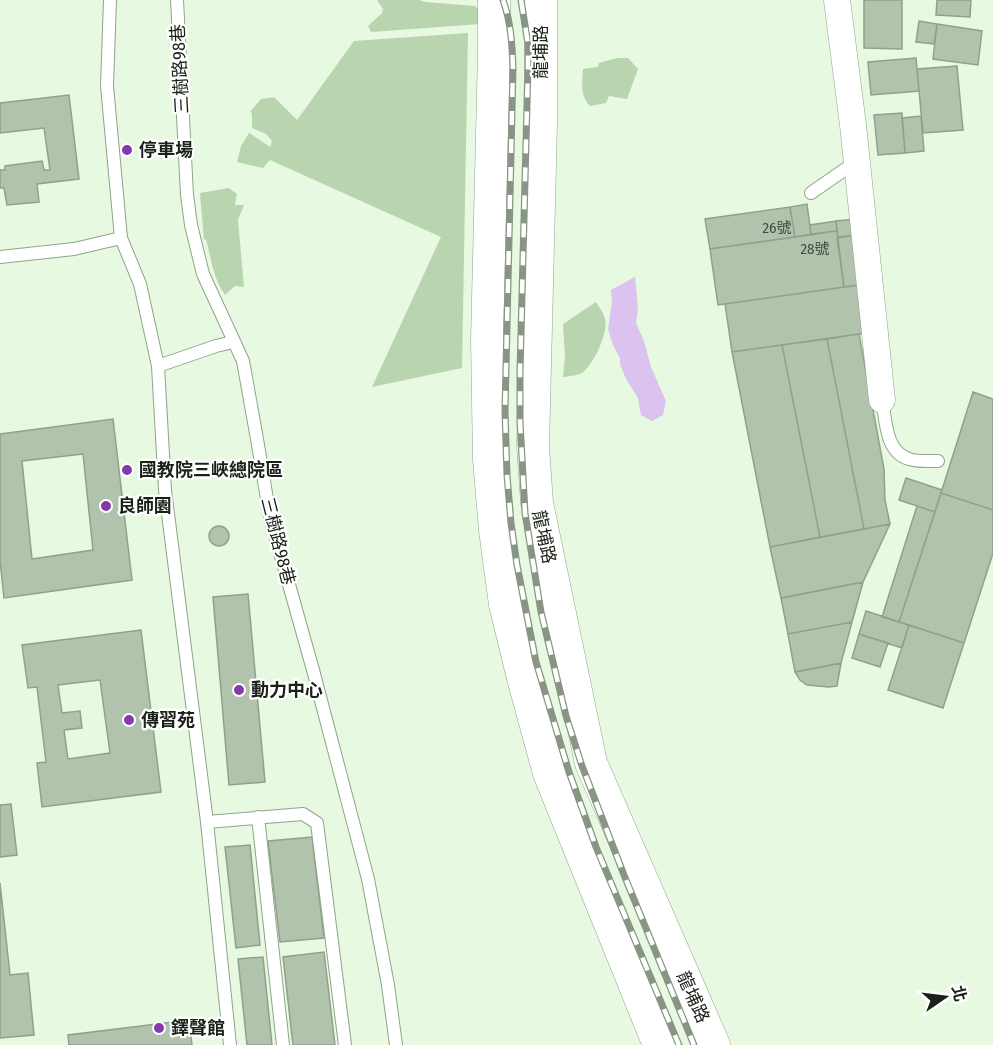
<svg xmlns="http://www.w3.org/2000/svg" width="993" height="1045" font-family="'Fira Sans Condensed','Noto Sans TC',sans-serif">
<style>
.green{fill:#b8d5b0}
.water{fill:#dcc2ee}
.building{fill:#b2c3ad;stroke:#90a18b;stroke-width:1.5;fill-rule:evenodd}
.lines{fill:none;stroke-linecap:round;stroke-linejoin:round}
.service-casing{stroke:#92a38d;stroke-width:14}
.minor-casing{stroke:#92a38d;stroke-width:27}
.tertiary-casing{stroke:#92a38d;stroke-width:33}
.service{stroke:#fff;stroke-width:12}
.minor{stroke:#fff;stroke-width:26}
.tertiary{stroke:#fff;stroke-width:32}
.rail-casing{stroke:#889584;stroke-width:7}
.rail{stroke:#fff;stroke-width:4.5;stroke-dasharray:14;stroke-linecap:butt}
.poi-dot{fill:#843aac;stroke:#fff;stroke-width:2}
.labels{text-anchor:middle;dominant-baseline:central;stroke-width:4.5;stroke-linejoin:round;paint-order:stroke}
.number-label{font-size:15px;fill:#404a3d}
.street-label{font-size:18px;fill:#1a2118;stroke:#fff}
.poi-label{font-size:18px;font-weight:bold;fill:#1a2118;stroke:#fff;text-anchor:start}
</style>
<rect width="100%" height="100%" fill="#e7f9e1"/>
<!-- green -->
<path class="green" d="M377,0H419L425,2L475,6L479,10L481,24L371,32L368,26L382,13L383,9Z
M468,33L462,368L372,387L441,237L270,160L263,168L237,162L241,146L249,133L270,147L272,141L266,134L252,128V113L250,112L261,99L274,97L297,120L354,41Z
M617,58H628L638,69L627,99L609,96L606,103L590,106C580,96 582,83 583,69L598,67L599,63Z
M229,188L237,194L235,205H244L238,220L244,287L235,286L225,295C213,278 211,258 206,239L204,240L200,193Z
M596,302C599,307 604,313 605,319C609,332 593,366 582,373C576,376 570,376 563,377L565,357L563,324Z"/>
<!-- water -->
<path class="water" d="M635,277L638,308L636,323L644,341L651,367L666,401L663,415L652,421L641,415L638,398L626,379L620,364V358L613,345L608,329L612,302L611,290Z"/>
<!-- building -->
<path class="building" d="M864,0H902V49L864,48Z
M937,0H971L970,17L936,15Z
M919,21L937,24L934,44L916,42Z
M937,24L982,31L978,65L933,59Z
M916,58L919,91L871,95L868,62Z
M957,66L963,130L923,133L917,69Z
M69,95L79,179L37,184L39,202L7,205L4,188H0V170H5V166L42,161L44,170H50L44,128L0,133V103Z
M902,113L905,153L878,155L874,115Z
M921,116L924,151L905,153L902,118Z
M807,204L811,234L795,237L790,207Z
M790,207L795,237L710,249L705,219Z
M856,219L858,235L838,237L836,221Z
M836,221L837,231L811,234L810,225Z
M837,231L844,287L718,305L710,249Z
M858,235L865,284L844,287L837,238Z
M859,285L866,333L732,352L725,304Z
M859,334L884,469L885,500L890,524L864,529L827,339Z
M827,339L864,529L820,537L782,345Z
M782,345L820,537L770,547L732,352Z
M973,392L993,399V510L941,493Z
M113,419L132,580L4,598L0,560V434ZM83,454L93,550L32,559L22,461Z
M906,478L942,490L935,512L899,500Z
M941,493L993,510V553L964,643L899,622Z
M917,506L935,512L899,622L882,617Z
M890,524L863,582L781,598L770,547Z
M209 536a10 10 0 1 1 20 0a10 10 0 1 1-20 0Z
M863,582L852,622L788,634L781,598Z
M248,594L265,782L229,785L213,597Z
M866,611L909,625L902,648L859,634Z
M852,622L841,663L795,672L788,634Z
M909,625L964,643L943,708L888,690Z
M141,630L161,792L42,807L37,763L46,762L37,687L28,688L22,645ZM100,680L110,753L68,759L64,730L82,728L80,711L62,713L58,685Z
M859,634L888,643L880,667L852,658Z
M841,663L837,686L829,687L807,685L800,680L795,672Z
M11,804L17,855L0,857V805Z
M312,837L324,938L280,942L268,841Z
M250,845L260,945L236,948L225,847Z
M0,883L10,975L28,973L34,1035L0,1038Z
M324,952L335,1045H293L283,957Z
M263,957L272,1045H247L238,959Z
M189,1020L192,1045H69L68,1035Z"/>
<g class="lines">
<defs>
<path id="service" d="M110,0L107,86L121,238L140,284L158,366L165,490L207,822L230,1045
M177,0L187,195L191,225L203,274L243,361L257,439L270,517L313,670L368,879L388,985L396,1045
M811,193L857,161
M0,257L74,249L121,238
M158,366L216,346L233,342
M882,400C886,420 885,452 909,459C917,462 929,461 938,461
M258,817L283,1045
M207,822L303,814L317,823L345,1045"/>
<path id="minor" d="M837,0L853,125L882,400"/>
<path id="tertiary" d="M494,0V52L487,340L489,459L495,530L505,604L523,678L549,773L659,1045
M541,0V124L533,447L537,503L591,763L714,1045"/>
</defs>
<!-- service casing -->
<use href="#service" class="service-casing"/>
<!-- minor casing -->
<use href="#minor" class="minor-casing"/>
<!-- tertiary casing -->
<use href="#tertiary" class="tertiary-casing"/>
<!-- service -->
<use href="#service" class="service"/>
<!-- minor -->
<use href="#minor" class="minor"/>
<!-- tertiary -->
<use href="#tertiary" class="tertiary"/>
<defs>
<path id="rail" d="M503,0C511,22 512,44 513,67L505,411L507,475L511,523L517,565L536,662L569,772L596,847L679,1045
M521,0L528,44V66L520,372V422L525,513L541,612L566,716L582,766L624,875L694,1045"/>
</defs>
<!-- rail casing -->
<use href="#rail" class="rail-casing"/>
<!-- rail -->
<use href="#rail" class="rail"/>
</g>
<!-- markers -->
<g class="poi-dot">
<circle cx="127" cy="150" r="6"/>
<circle cx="127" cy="470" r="6"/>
<circle cx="106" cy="506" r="6"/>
<circle cx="239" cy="690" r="6"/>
<circle cx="129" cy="720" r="6"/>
<circle cx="159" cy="1028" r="6"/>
</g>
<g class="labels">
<!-- number labels -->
<g class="number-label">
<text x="777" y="228">26號</text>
<text x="815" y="249">28號</text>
</g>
<!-- street labels -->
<g class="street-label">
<text transform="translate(541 52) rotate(-90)">龍埔路</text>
<text transform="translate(180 69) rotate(-93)">三樹路98巷</text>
<text transform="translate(544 537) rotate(78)">龍埔路</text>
<text transform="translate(278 541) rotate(76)">三樹路98巷</text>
<text transform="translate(693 997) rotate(66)">龍埔路</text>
</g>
<!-- poi labels -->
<g class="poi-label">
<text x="139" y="150">停車場</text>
<text x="139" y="470">國教院三峽總院區</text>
<text x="118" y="506">良師園</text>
<text x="251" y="690">動力中心</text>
<text x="141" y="720">傳習苑</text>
<text x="171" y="1028">鐸聲館</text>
</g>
</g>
<!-- north arrow -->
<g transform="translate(945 997) rotate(76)" stroke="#ffffff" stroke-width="4.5" paint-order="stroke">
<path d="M0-4.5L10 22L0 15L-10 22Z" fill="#1a2118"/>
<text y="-9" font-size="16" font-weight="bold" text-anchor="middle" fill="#1a2118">北</text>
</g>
</svg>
